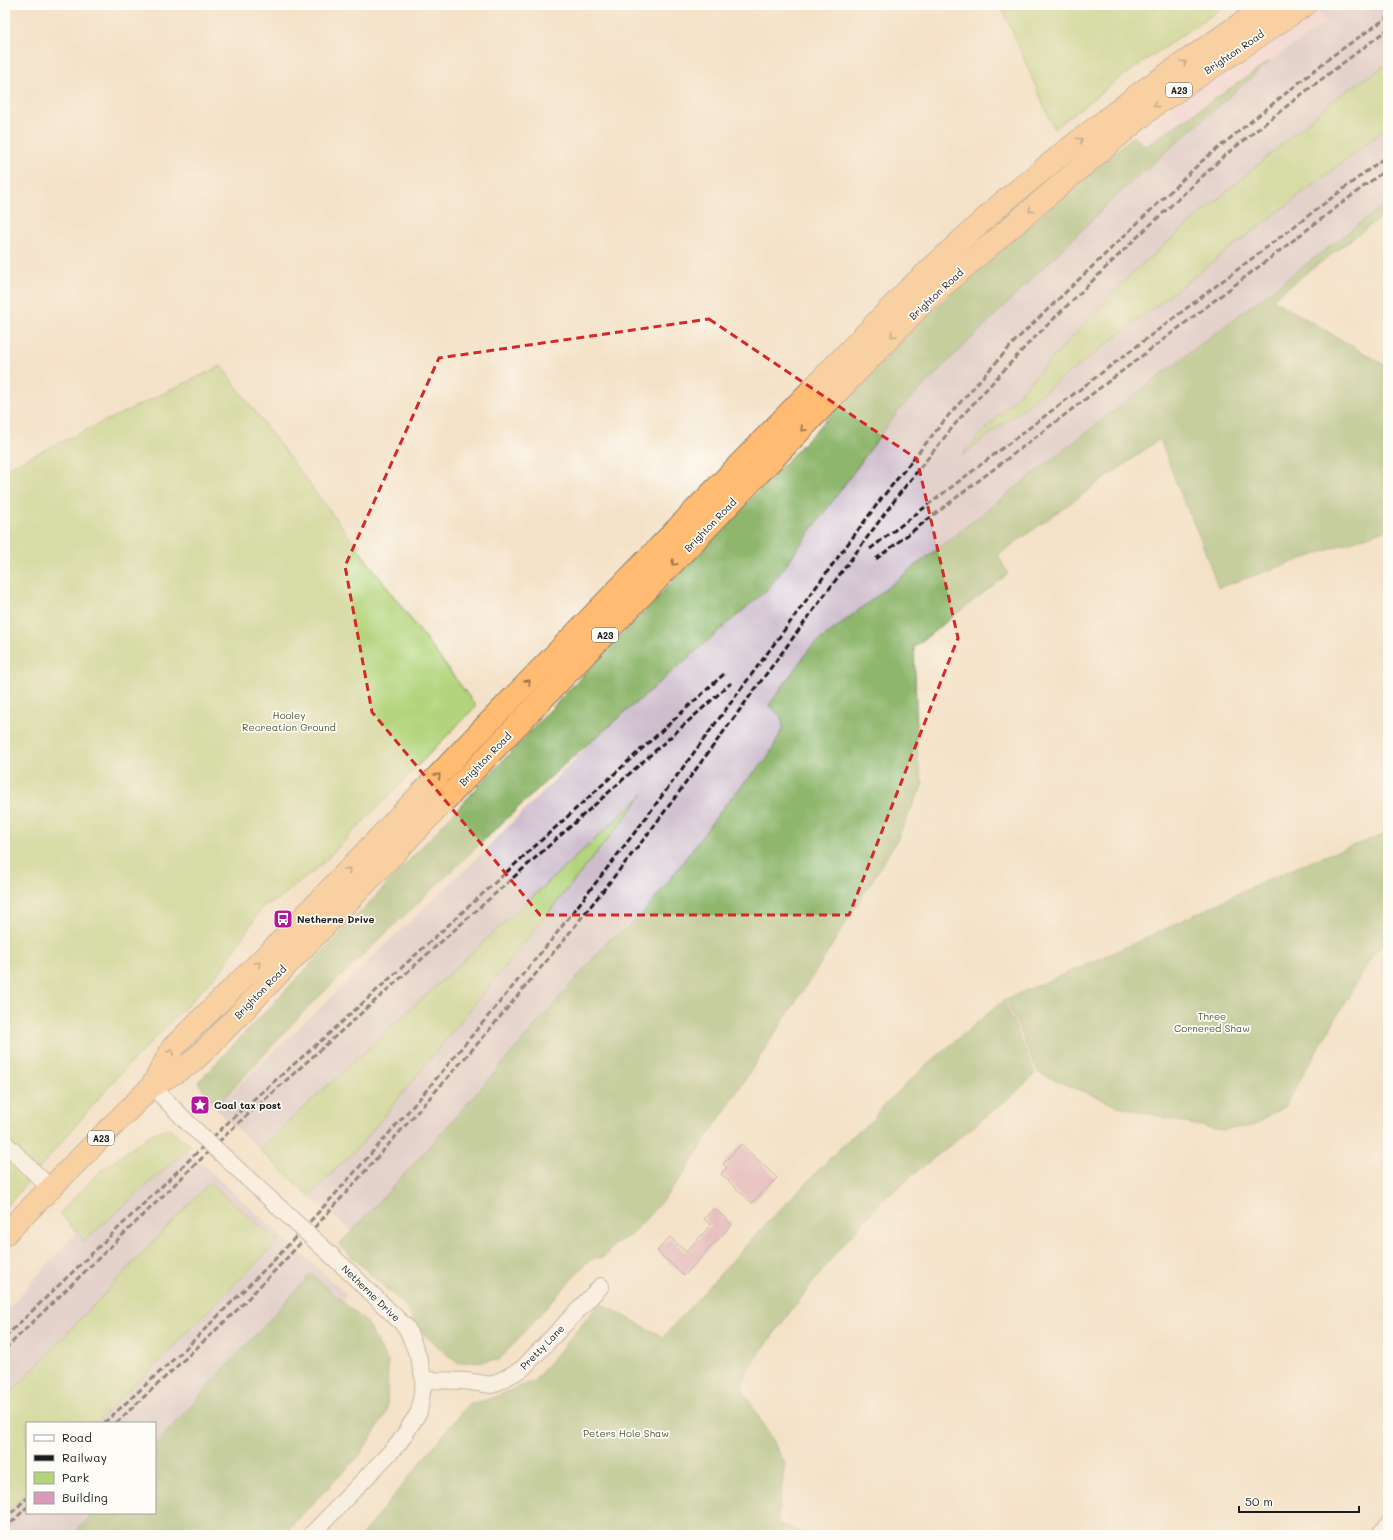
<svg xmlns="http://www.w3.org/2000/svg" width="1393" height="1540" font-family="Mali,sans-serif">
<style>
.built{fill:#f3cfdf}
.industrial{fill:#cfbdce}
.green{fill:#b3d47c;stroke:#68784c}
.forest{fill:#8eb66c;stroke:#556944}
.building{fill:#d79ab9}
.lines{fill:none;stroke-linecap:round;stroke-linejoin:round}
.minor-casing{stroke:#887f72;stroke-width:18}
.highway-casing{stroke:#887f72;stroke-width:24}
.minor{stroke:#fff;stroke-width:16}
.highway{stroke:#ffbb71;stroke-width:22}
.rail{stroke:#1c1c1c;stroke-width:3;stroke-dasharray:6 3;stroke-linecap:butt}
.minor-bridge-casing{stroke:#887f72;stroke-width:18;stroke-linecap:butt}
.minor-bridge{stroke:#fff;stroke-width:16}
.oneway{stroke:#8e6c46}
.marked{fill:none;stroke:#d62828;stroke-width:3;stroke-dasharray:8 5;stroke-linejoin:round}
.labels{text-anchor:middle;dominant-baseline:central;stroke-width:3.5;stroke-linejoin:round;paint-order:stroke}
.shield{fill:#fdfcf7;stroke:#605f5e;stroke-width:1}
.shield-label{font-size:9px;font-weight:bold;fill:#1c1c1c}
.street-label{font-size:10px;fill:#1c1c1c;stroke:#fdfcf7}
.park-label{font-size:10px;fill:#515c3e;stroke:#fdfcf7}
.poi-label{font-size:10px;font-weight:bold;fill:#1c1c1c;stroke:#fdfcf7;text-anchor:start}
</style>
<rect width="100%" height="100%" fill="#fdfcf7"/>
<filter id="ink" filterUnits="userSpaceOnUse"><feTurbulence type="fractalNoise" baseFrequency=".025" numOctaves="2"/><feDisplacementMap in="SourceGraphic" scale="8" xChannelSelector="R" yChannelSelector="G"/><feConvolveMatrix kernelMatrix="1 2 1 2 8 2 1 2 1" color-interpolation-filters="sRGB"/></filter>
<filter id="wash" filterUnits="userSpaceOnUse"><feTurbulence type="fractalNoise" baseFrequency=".012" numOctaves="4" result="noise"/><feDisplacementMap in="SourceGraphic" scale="16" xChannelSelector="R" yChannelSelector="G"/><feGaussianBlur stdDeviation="0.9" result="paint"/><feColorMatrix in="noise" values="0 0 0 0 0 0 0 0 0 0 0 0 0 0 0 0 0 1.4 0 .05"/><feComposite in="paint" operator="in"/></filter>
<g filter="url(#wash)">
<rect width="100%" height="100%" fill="#f4e2c8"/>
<!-- built -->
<path class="built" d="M1315,5L1327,22L1146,146L1133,136L1227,65Z"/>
<!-- industrial -->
<path class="industrial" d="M1315,5H1388V205L1159,375L851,668L382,1256L309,1196L215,1108L486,849L756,576L895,396L1146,146L1327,22Z
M180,1144L347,1295L155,1495V1423H27V1513H138L117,1535H5V1312L76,1233Z"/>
<!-- green -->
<path class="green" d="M1001,5H1226L1120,78L1054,129Z
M1388,64V127L960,457L1132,273L1338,96Z
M221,366L476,706L318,868L277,900L263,906L221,970L117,1077L8,1205L5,1202V469Z
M644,794L360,1146L309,1196L259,1149Z
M169,1128L191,1146L84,1241L60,1213L99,1172L153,1133Z
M209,1183L278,1241L96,1423H27V1492L5,1514V1399Z"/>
<!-- forest -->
<path class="forest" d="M1270,61L1118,194L899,410L769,588L558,770L307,1008L215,1108L198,1082L374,898L569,690L928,313L1133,136L1146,146Z
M1388,202V212L1272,299L1388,367V529L1218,588L1201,540L1181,495L1160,439L998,555L1008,574L914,647L918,761L923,784L897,840L821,963L682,1176L663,1200L631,1235L616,1243L604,1257L594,1258L586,1263L499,1360L457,1363L425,1335L414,1323L406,1307L339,1245C432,1146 521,1043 609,940L625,930L639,918L665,886L728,801L767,758L774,746L783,727L781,717L769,705L810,648L1160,375Z
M1388,834V939L1385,943L1375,951L1285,1106L1253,1126L1221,1130L1190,1124L1118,1106L1038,1073L1006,999C1060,976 1114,953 1167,928C1239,893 1311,857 1388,834Z
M1004,1000L1035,1074L1012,1096L906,1180L881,1202L840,1248L794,1307L747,1370L742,1388L785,1463L777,1524L809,1535H362L468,1404L486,1400L534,1381L600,1303L663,1337L763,1227L850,1138L871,1122L883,1106L928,1064Z
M311,1274L366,1322L388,1362L387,1412L360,1455L282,1535H73L93,1513H155V1445Z"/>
<g id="blocks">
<!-- building -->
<path class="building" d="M741,1144L777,1178L752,1203L721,1174L727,1167L723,1164Z
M714,1208L732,1224L684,1276L657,1251L670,1237L686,1252L711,1225L704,1219Z"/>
</g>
</g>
<g filter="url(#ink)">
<use href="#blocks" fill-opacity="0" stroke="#887f72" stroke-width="1"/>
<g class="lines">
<defs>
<path id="minor" d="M152,1086L189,1124
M5,1143L50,1188
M246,1177L283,1211
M424,1380L465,1381L492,1385L522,1369L601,1286
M311,1535L399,1443L419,1412L424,1380L418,1356L407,1328L344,1267
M1379,1535L1388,1524"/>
<path id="highway" d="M152,1086L173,1047L277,945L469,743L909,289L1001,204L1062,154L1143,91L1268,5
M5,1234L152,1086L191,1063L209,1046L923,303L1053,191L1155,105L1305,5"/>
</defs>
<!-- minor casing -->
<use href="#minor" class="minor-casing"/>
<!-- highway casing -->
<use href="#highway" class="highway-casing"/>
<!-- minor -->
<use href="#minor" class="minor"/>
<!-- highway -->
<use href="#highway" class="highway"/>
<!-- rail -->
<path class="rail" d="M870,549L1388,155
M876,559L1388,168
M5,1337L238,1113L332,1031L724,674
M5,1349L235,1126L731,683
M104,1423L186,1348L280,1254L338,1191L420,1098L553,938L642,823L881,499L948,416L1017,339L1202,161L1332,56L1388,17
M116,1423L234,1313L286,1259L353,1185L485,1035L563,941L651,830L900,493L960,418L1027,345L1132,242L1223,157L1302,94L1388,29
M5,1519L27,1498
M5,1529L27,1507"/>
<defs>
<path id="minor-bridge" d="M189,1124L246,1177
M283,1211L344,1267"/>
</defs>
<!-- minor-bridge casing -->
<use href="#minor-bridge" class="minor-bridge-casing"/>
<!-- minor-bridge -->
<use href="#minor-bridge" class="minor-bridge"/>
</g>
<!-- one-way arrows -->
<defs><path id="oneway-chevron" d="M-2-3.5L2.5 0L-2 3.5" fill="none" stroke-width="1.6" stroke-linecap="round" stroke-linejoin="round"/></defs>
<g class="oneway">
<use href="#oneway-chevron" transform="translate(1184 63) rotate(-34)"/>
<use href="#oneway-chevron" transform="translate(1156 105) rotate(143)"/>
<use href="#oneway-chevron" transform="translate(1080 140) rotate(-38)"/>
<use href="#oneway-chevron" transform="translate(1031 210) rotate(139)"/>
<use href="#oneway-chevron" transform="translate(893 335) rotate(134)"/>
<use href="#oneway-chevron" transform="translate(803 429) rotate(134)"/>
<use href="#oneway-chevron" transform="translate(674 563) rotate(134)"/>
<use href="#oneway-chevron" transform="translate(528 682) rotate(-46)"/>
<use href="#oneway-chevron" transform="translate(438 776) rotate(-46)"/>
<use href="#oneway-chevron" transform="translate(348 870) rotate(-46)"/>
<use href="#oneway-chevron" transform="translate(258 964) rotate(-45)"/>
<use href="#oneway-chevron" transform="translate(171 1052) rotate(-59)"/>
</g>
</g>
<!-- marked area -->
<path d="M0 0H1393V1540H0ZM709,319L917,459L958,638L849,915H540L372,712L345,566L439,358Z" fill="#f4e2c8" fill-opacity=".55" fill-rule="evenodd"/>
<path class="marked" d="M709,319L917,459L958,638L849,915H540L372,712L345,566L439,358Z"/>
<!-- icons -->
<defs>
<symbol id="bus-square" viewBox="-11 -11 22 22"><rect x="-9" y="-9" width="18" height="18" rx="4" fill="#b5179e" stroke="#fdfcf7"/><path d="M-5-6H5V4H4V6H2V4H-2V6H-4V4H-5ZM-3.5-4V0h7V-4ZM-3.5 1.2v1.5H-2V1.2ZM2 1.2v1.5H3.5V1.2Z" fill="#fff"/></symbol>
<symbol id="sight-square" viewBox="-11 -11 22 22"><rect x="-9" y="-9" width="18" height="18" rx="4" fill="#b5179e" stroke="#fdfcf7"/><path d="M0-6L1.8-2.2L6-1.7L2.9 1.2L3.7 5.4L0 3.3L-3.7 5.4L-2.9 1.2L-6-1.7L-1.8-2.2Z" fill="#fff"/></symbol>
</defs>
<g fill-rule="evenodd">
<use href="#bus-square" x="272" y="908" width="22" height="22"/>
<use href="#sight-square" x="189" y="1094" width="22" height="22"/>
</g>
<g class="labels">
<!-- shield labels -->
<g class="shield">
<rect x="1166" y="83" width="26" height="14" rx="3"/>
<rect x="592" y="628" width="26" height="14" rx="3"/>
<rect x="88" y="1131" width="26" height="14" rx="3"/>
</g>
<g class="shield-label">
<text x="1179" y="90">A23</text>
<text x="605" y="635">A23</text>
<text x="101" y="1138">A23</text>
</g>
<!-- street labels -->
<g class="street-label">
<text transform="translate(1234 52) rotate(-34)">Brighton Road</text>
<text transform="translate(936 294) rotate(-43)">Brighton Road</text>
<text transform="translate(710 525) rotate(-46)">Brighton Road</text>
<text transform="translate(485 759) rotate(-46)">Brighton Road</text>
<text transform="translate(260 992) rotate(-46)">Brighton Road</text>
<text transform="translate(371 1293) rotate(44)">Netherne Drive</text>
<text transform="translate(542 1347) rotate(-46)">Pretty Lane</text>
</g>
<!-- park labels -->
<g class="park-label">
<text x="289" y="715">Hooley<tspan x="289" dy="12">Recreation Ground</tspan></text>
<text x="1212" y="1016">Three<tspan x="1212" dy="12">Cornered Shaw</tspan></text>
<text x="626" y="1433">Peters Hole Shaw</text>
</g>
<!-- poi labels -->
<g class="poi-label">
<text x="297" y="919">Netherne Drive</text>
<text x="214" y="1105">Coal tax post</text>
</g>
</g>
<!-- margin -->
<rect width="1393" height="1540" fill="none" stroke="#fdfcf7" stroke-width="20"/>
<!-- legend -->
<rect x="26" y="1422" width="130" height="92" fill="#fdfcf7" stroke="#a3a29f"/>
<rect x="34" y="1435" width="20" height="6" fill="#ffffff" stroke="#a3a29f"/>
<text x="62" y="1442" font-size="12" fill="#1c1c1c">Road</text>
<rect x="34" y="1455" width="20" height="6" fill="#1c1c1c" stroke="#a3a29f"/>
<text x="62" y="1462" font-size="12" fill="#1c1c1c">Railway</text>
<rect x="34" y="1472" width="20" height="12" fill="#b3d47c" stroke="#a3a29f"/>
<text x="62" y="1482" font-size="12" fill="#1c1c1c">Park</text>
<rect x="34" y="1492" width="20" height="12" fill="#d79ab9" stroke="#a3a29f"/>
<text x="62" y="1502" font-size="12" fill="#1c1c1c">Building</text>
<!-- scale -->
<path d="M1239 1506v6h120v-6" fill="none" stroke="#1c1c1c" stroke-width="2"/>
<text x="1245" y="1506" font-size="12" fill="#1c1c1c" stroke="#fdfcf7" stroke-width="3" paint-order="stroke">50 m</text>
</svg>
